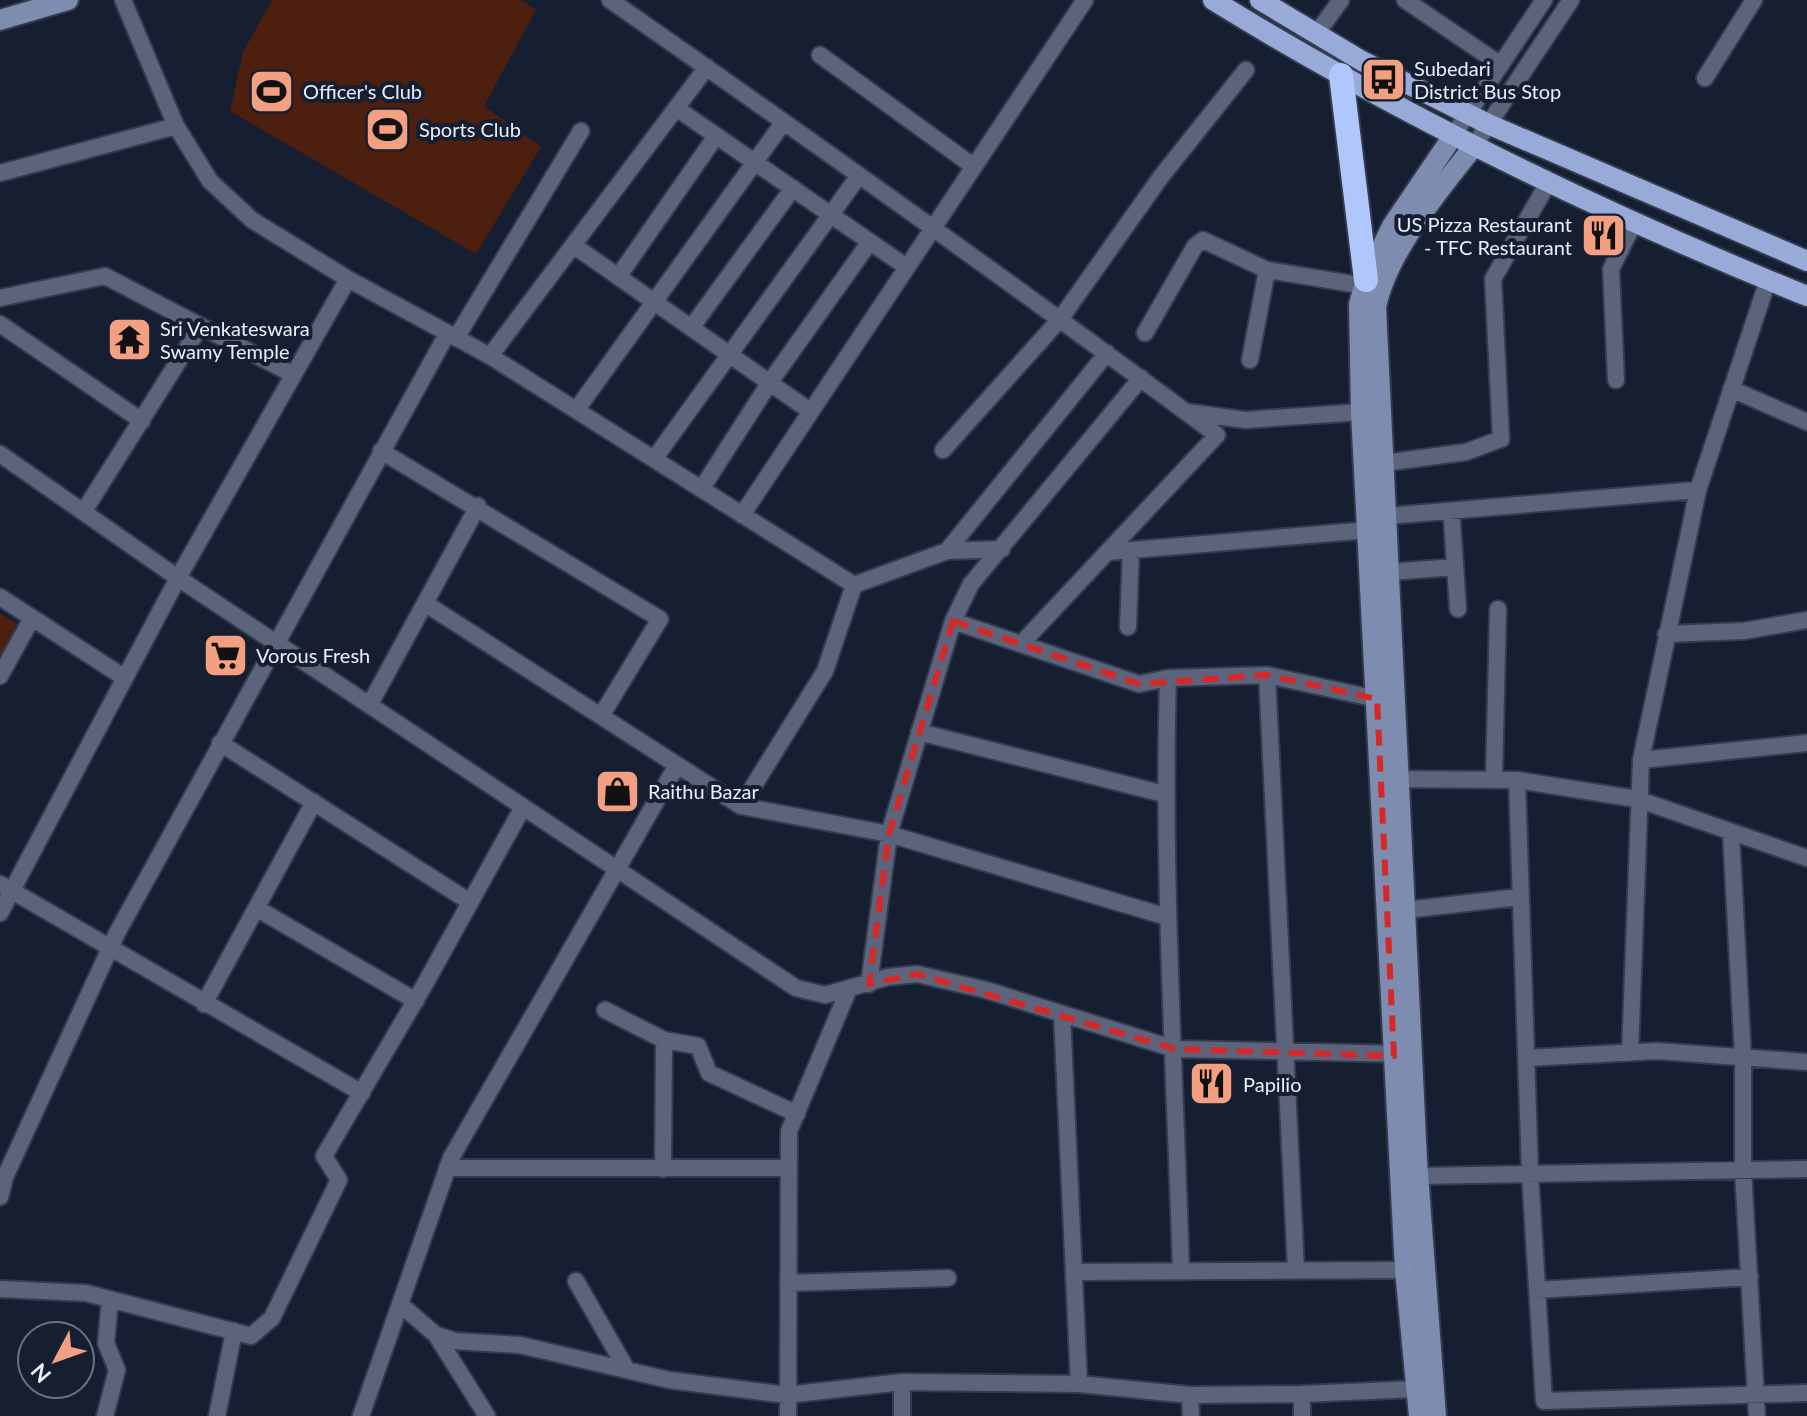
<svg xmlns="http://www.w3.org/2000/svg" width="1807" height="1416" font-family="Lato,sans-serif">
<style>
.grass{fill:url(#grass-tufts)}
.pitch{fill:#4c1f0f}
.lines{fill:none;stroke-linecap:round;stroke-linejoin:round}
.street-casing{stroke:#343b4e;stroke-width:20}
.secondary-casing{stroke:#343b4e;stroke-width:24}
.primary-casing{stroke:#343b4e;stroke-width:24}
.highway-casing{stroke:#343b4e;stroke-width:28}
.street{stroke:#5b647a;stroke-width:16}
.secondary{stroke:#7d8caf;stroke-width:20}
.primary{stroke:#98abd8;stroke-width:20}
.highway{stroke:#b0c7fe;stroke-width:24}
.marked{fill:none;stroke:#d62828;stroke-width:6;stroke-dasharray:16 10;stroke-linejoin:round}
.labels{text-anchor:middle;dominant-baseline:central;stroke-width:8;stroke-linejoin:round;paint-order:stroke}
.poi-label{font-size:20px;fill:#e9effd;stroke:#161e31;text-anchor:start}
</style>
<defs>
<pattern id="grass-tufts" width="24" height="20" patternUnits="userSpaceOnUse" patternTransform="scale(2)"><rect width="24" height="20" fill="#4c1f0f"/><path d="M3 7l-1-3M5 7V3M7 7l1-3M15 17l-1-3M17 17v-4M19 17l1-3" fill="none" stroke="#664033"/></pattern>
</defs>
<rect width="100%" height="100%" fill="#161e31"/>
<!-- grass -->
<path class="grass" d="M0,613L17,624L0,659Z"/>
<!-- pitch -->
<path class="pitch" d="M272,0H522L536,10L484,106L541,147L476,254L230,111L243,52Z"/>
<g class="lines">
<defs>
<path id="street" d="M123,0L176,126L210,181L252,220L348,279L490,356L854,585L825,671L741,806
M610,0C814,142 1017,287 1217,435L1022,643
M1405,0L1501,65
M1317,33L1341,0
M820,55L973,166
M1705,78L1754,0
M676,108L905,266
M1453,136L1544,0
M1474,146L1571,0
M0,173L176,126
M573,245L810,411
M618,277L716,136
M0,298L105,276L292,374
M0,324L142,421
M691,328L793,188
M1145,333L1195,246L1203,240L1267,270
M456,338L581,131
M490,356L707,67
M1250,360L1267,270L1365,286
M1616,380L1611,269L1635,221
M1731,389L1807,422
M577,409L783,123
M1187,412L1245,420L1361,412
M943,450L1061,318L1160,178L1246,70
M381,451L660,619L601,716
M0,454L178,578L796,988L825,995L888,977L917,974L986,990L1175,1049L1405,1054
M654,459L858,177
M1384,463L1466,452L1501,439L1493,279L1548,183
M702,488L770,382L869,243
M84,511L200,327
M742,515L1085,0
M1387,516L1698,490
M1452,521L1458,609
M947,551L1107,353
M1108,552L1369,530
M1390,572L1455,567
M854,585L947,551L1002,549
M0,597L125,678
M426,604L741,806L889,834L1167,917
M953,621L1139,684L1168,678C1162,876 1175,1073 1181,1271
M1128,627L1131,550
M1666,634L1744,631L1807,620
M1267,675L1296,1270
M0,676L32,618
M1168,678L1267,675L1377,699
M370,704L478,506
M919,732L1164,794
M220,743L470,902
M1641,760L1807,743
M1399,779L1517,780L1637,799L1807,858
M1494,779L1498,609
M1517,780L1530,1174L1544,1401L1807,1393
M1731,834L1743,1057V1170L1757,1416
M0,884L362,1093
M256,908L416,1001
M1406,910L1519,897
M0,913L178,578L348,279
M869,984L889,834L953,621L971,584L1141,378
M204,1004L314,802
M605,1010L664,1040L663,1169
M1062,1015L1079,1384L1190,1395L1302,1394
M664,1040L698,1046L709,1073L797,1114
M1630,1053L1641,760L1698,490L1768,280
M1526,1058L1657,1051L1807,1062
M447,1168H789
M1420,1176L1807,1169
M0,1197L5,1177L117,933L447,334
M1074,1272L1405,1270
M576,1281L627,1370
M788,1283L948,1278
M0,1289L86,1293L251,1336L272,1318L339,1180L324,1156L425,984L523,807
M1537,1290L1750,1277
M400,1304L436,1335L455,1341L520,1345L669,1380L786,1395L902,1382V1416
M436,1335L487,1416
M902,1382L1079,1384
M1190,1395L1191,1416
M105,1416L117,1370L106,1343L110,1299
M217,1416L234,1331
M361,1416L451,1158L677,765
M788,1416L789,1131L848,991
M1302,1416V1394L1416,1389"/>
<path id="secondary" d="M0,20L68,0
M1419,1416L1405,1270L1394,1056L1361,412L1359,304L1366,280L1392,226L1453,136
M1436,1416L1417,1160L1376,307C1387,252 1440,189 1474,146"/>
<path id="primary" d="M1213,0C1401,116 1602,213 1807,296
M1260,0L1362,61L1488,124L1807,261"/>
<path id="highway" d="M1341,75L1366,280"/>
</defs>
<!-- street casing -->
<use href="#street" class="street-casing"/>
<!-- secondary casing -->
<use href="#secondary" class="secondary-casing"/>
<!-- primary casing -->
<use href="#primary" class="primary-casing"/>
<!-- highway casing -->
<use href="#highway" class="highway-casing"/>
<!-- street -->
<use href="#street" class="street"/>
<!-- secondary -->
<use href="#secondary" class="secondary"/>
<!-- primary -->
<use href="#primary" class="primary"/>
<!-- highway -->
<use href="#highway" class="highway"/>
</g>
<!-- marked area -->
<path class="marked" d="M953,621L1139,684L1267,675L1377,699L1394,1056L1175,1049L917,974L869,984L889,834Z"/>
<!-- icons -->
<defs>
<symbol id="bus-square" viewBox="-11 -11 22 22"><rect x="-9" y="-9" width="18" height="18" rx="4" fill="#f39f82" stroke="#161e31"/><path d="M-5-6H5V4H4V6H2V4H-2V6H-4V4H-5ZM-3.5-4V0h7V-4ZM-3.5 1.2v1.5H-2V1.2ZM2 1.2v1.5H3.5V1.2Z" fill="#111"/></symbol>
<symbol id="stadium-square" viewBox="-11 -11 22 22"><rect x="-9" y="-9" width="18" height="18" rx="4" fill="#f39f82" stroke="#161e31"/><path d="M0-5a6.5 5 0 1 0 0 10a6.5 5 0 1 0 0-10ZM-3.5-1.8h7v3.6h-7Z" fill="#111"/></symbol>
<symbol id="restaurant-square" viewBox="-11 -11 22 22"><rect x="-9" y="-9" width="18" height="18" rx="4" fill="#f39f82" stroke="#161e31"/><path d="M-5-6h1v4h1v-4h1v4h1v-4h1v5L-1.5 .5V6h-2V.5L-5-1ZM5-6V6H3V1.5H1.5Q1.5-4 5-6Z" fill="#111"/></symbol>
<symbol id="temple-square" viewBox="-11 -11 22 22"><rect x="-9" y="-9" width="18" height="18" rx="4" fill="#f39f82" stroke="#161e31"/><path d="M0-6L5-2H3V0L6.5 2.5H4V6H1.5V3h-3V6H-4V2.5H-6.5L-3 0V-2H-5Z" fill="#111"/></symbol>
<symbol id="supermarket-square" viewBox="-11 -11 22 22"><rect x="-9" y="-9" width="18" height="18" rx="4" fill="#f39f82" stroke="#161e31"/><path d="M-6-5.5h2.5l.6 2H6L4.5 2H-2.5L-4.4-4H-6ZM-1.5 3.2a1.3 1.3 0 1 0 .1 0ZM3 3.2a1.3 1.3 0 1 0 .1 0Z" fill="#111"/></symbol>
<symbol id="shop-square" viewBox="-11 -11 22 22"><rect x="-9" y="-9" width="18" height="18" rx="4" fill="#f39f82" stroke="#161e31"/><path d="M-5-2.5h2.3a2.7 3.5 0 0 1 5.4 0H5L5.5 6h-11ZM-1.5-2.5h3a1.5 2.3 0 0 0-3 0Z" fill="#111"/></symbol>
</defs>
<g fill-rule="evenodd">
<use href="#bus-square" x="1358" y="54" width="51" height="51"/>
<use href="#stadium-square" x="246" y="66" width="51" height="51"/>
<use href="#stadium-square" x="362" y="104" width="51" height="51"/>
<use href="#restaurant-square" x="1578" y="210" width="51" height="51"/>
<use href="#temple-square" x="104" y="314" width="51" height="51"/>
<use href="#supermarket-square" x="200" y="630" width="51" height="51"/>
<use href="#shop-square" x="592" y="766" width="51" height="51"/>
<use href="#restaurant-square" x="1186" y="1058" width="51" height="51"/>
</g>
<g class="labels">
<!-- poi labels -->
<g class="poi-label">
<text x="1414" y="68">Subedari<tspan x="1414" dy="23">District Bus Stop</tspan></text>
<text x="303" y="91">Officer's Club</text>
<text x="419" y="129">Sports Club</text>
<text x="1572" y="224" text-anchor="end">US Pizza Restaurant<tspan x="1572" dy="23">- TFC Restaurant</tspan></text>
<text x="160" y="328">Sri Venkateswara<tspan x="160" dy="23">Swamy Temple</tspan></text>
<text x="256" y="655">Vorous Fresh</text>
<text x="648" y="791">Raithu Bazar</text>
<text x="1243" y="1084">Papilio</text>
</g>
</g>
<!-- north arrow -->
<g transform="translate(56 1360) rotate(229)"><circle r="38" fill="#161e31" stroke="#6a7283" stroke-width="2"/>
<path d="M0-6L14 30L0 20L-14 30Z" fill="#f39f82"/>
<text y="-12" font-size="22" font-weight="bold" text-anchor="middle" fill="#e9effd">N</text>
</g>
</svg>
